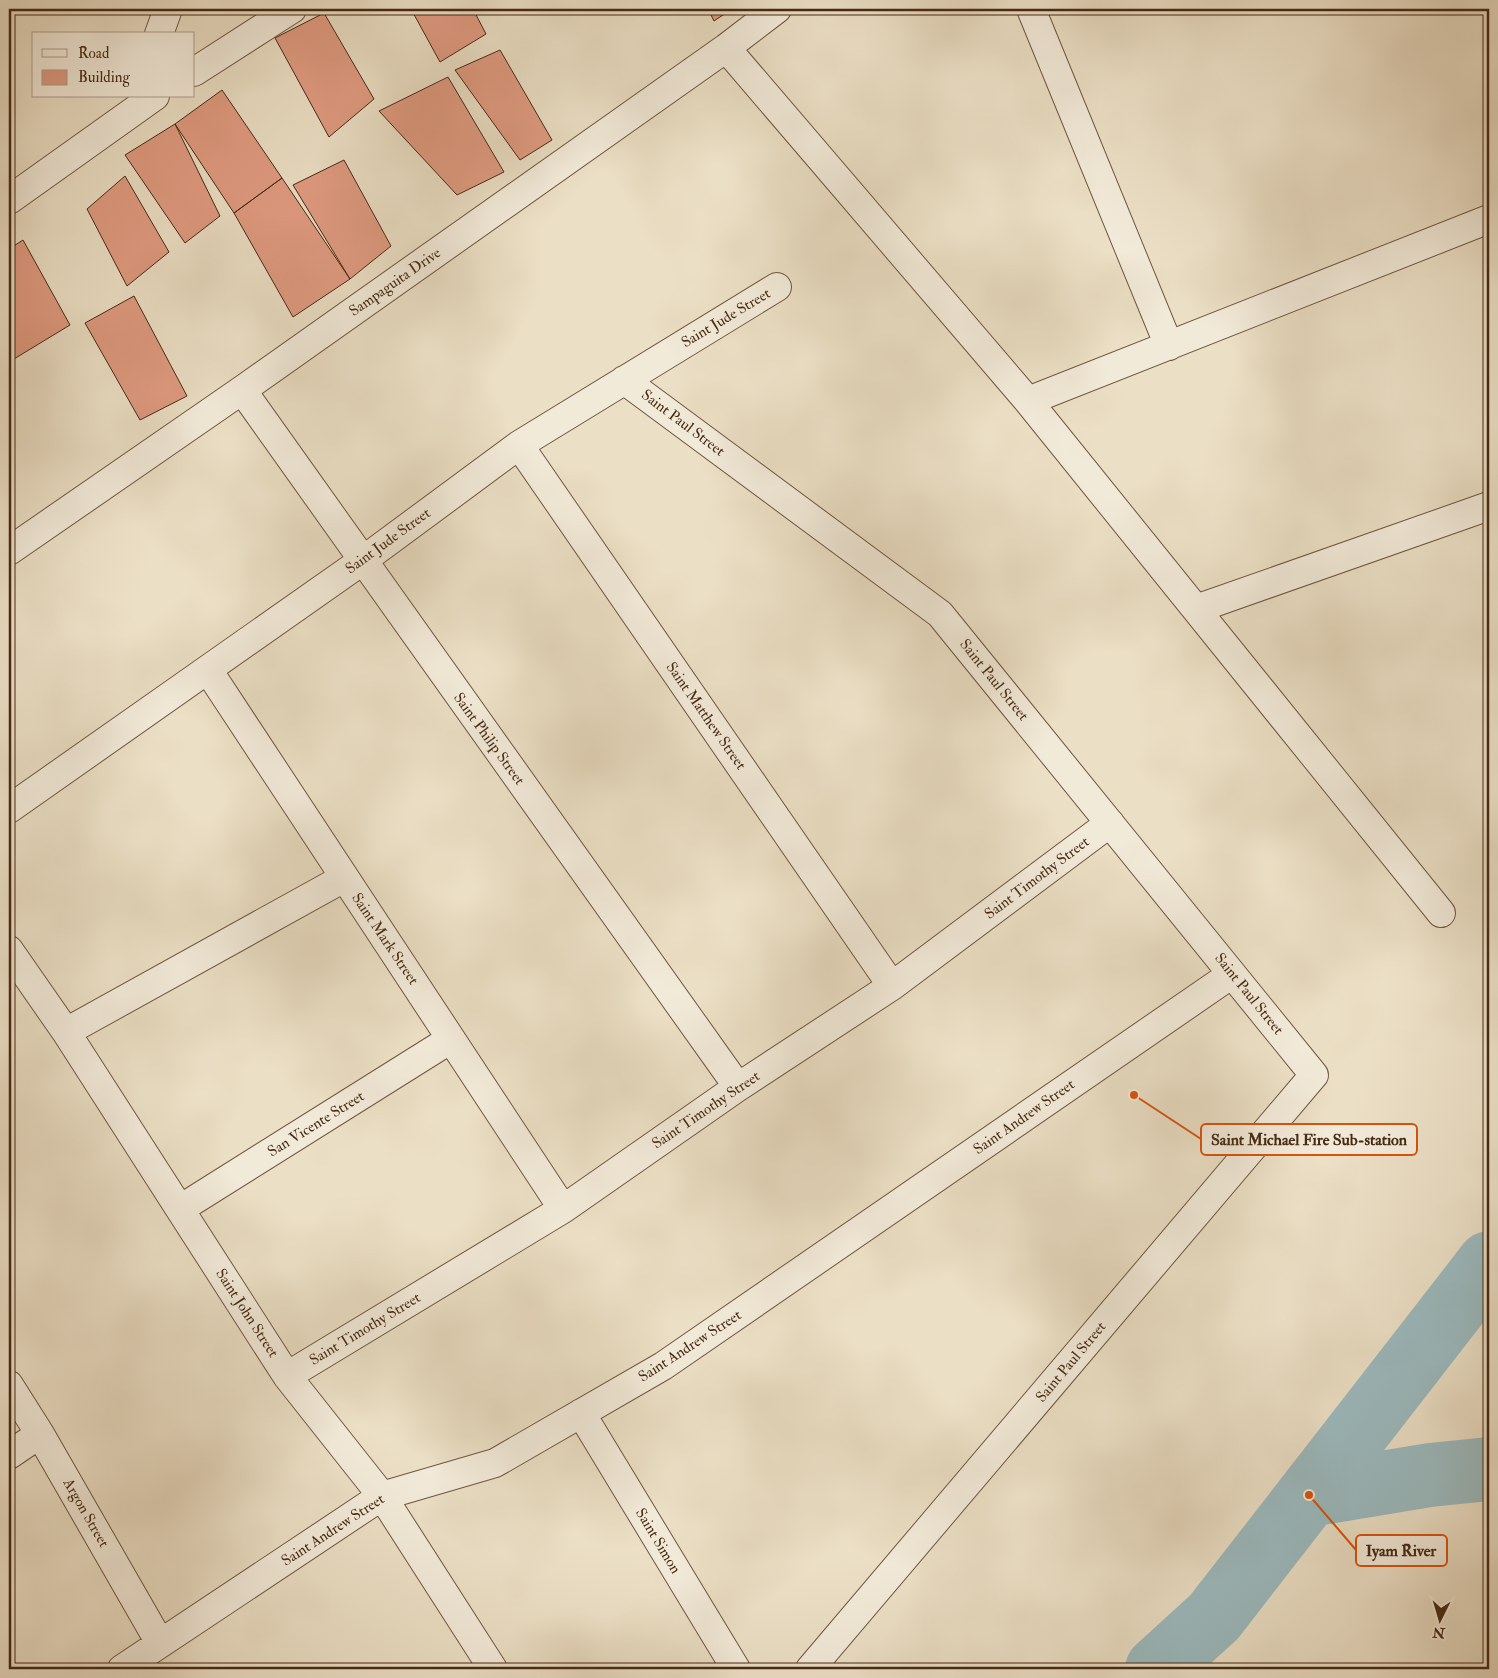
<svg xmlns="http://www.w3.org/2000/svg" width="1498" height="1678" font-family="'IM FELL Double Pica',serif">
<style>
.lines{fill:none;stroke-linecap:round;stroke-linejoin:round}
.river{stroke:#9cbabe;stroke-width:64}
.building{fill:#e09b81;stroke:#462a14}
.street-casing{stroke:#6f5740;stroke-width:30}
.street{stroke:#f2ead9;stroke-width:28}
.labels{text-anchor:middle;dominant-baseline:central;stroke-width:5;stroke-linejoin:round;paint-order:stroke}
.street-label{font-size:15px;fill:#462a14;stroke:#f2ead9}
.leader{fill:none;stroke:#d8540d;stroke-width:2}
.callout-dot{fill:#d8540d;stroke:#f2ead9;stroke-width:2}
.callout{fill:#f2ead9;stroke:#d8540d;stroke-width:2}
.callout-label{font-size:16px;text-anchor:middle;font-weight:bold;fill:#462a14}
</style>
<rect width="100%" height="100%" fill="#ebdfc5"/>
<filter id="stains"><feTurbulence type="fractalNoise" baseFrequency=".004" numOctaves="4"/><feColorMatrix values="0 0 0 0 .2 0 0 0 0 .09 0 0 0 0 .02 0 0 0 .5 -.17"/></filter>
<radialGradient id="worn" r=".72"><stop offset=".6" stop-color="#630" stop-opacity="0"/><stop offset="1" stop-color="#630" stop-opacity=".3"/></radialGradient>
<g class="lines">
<!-- river -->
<path class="river" d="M1309,1495L1430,1475L1489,1469
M1157,1669L1214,1617L1489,1263"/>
</g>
<!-- building -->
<path class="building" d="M411,9H473L486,34L440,62Z
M708,9H732L714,21Z
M324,13L374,99L329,137L275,38Z
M500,50L552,140L520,160L455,70Z
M448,77L504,172L457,195L379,111Z
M222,90L282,178L234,213L175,124Z
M175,124L220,216L185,243L125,155Z
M344,160L391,246L350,279L293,185Z
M125,176L169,252L127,286L87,209Z
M282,178L350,279L293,317L234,213Z
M23,240L70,325L9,362V249Z
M134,296L187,396L140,420L85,323Z"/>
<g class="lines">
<defs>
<path id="street" d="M1031,9L1169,346
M159,34L168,9
M726,48L1028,401L1441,913
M194,72L292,9
M9,200L155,96
M624,380L940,614L1314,1075L810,1669
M242,390L738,1087
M1028,401L1489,219
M519,445L892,986
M9,551L242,390L726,48L777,9
M1196,609L1489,506
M208,670L563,1209
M9,809L362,561L519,445L777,287
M9,950L66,1032L287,1376L382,1496L493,1669
M66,1032L344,878
M180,1209L451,1039
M287,1376L563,1209L738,1087L892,986L1110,823
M9,1385L40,1434L160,1643
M581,1413L736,1669
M9,1455L40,1434
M122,1669L382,1496L495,1463L663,1366L1232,974"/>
</defs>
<!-- street casing -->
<use href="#street" class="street-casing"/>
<!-- street -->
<use href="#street" class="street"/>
</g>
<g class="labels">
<!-- street labels -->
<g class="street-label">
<text transform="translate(395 282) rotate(-35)">Sampaguita Drive</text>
<text transform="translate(726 318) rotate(-31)">Saint Jude Street</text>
<text transform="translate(683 423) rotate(37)">Saint Paul Street</text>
<text transform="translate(388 541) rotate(-36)">Saint Jude Street</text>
<text transform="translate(994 680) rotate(51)">Saint Paul Street</text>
<text transform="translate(706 716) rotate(55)">Saint Matthew Street</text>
<text transform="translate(489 739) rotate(54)">Saint Philip Street</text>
<text transform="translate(1037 878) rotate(-37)">Saint Timothy Street</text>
<text transform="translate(385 939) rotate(56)">Saint Mark Street</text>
<text transform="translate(1249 994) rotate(51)">Saint Paul Street</text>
<text transform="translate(706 1110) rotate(-34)">Saint Timothy Street</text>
<text transform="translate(1024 1117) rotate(-35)">Saint Andrew Street</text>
<text transform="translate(316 1124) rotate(-32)">San Vicente Street</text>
<text transform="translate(247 1313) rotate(57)">Saint John Street</text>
<text transform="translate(365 1329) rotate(-31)">Saint Timothy Street</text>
<text transform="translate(690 1346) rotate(-33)">Saint Andrew Street</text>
<text transform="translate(1071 1362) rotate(-50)">Saint Paul Street</text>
<text transform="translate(86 1513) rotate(60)">Argon Street</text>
<text transform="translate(333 1530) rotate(-33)">Saint Andrew Street</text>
<text transform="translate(658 1541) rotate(59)">Saint Simon</text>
</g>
</g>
<!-- callouts -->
<path class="leader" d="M1134 1095L1201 1139M1309 1495L1356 1550"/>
<g class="callout-dot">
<circle cx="1134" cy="1095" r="5"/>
<circle cx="1309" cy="1495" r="5"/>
</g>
<g class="callout">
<rect x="1201" y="1124" width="216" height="31" rx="5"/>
<rect x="1356" y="1535" width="91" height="31" rx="5"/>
</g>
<g class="callout-label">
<text x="1309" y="1145">Saint Michael Fire Sub-station</text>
<text x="1401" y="1556">Iyam River</text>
</g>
<!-- margin -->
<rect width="1498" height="1678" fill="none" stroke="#ebdfc5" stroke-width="30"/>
<rect x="10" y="10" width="1478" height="1658" fill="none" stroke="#462a14" stroke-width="2.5"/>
<rect x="15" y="15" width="1468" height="1648" fill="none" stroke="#462a14"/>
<!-- legend -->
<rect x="32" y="32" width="162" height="65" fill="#f2ead9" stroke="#ad9d8a"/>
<rect x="42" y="49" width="25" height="8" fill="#f2ead9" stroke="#ad9d8a"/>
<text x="78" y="58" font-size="15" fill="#462a14">Road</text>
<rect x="42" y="70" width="25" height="15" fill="#e09b81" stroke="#ad9d8a"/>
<text x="78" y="82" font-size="15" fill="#462a14">Building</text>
<!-- north arrow -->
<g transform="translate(1440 1620) rotate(185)" stroke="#f2ead9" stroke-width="4" paint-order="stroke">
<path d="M0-4L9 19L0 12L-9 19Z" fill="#462a14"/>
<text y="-8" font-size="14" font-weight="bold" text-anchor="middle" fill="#462a14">N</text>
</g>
<rect width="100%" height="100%" filter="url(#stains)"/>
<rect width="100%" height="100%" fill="url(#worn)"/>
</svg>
